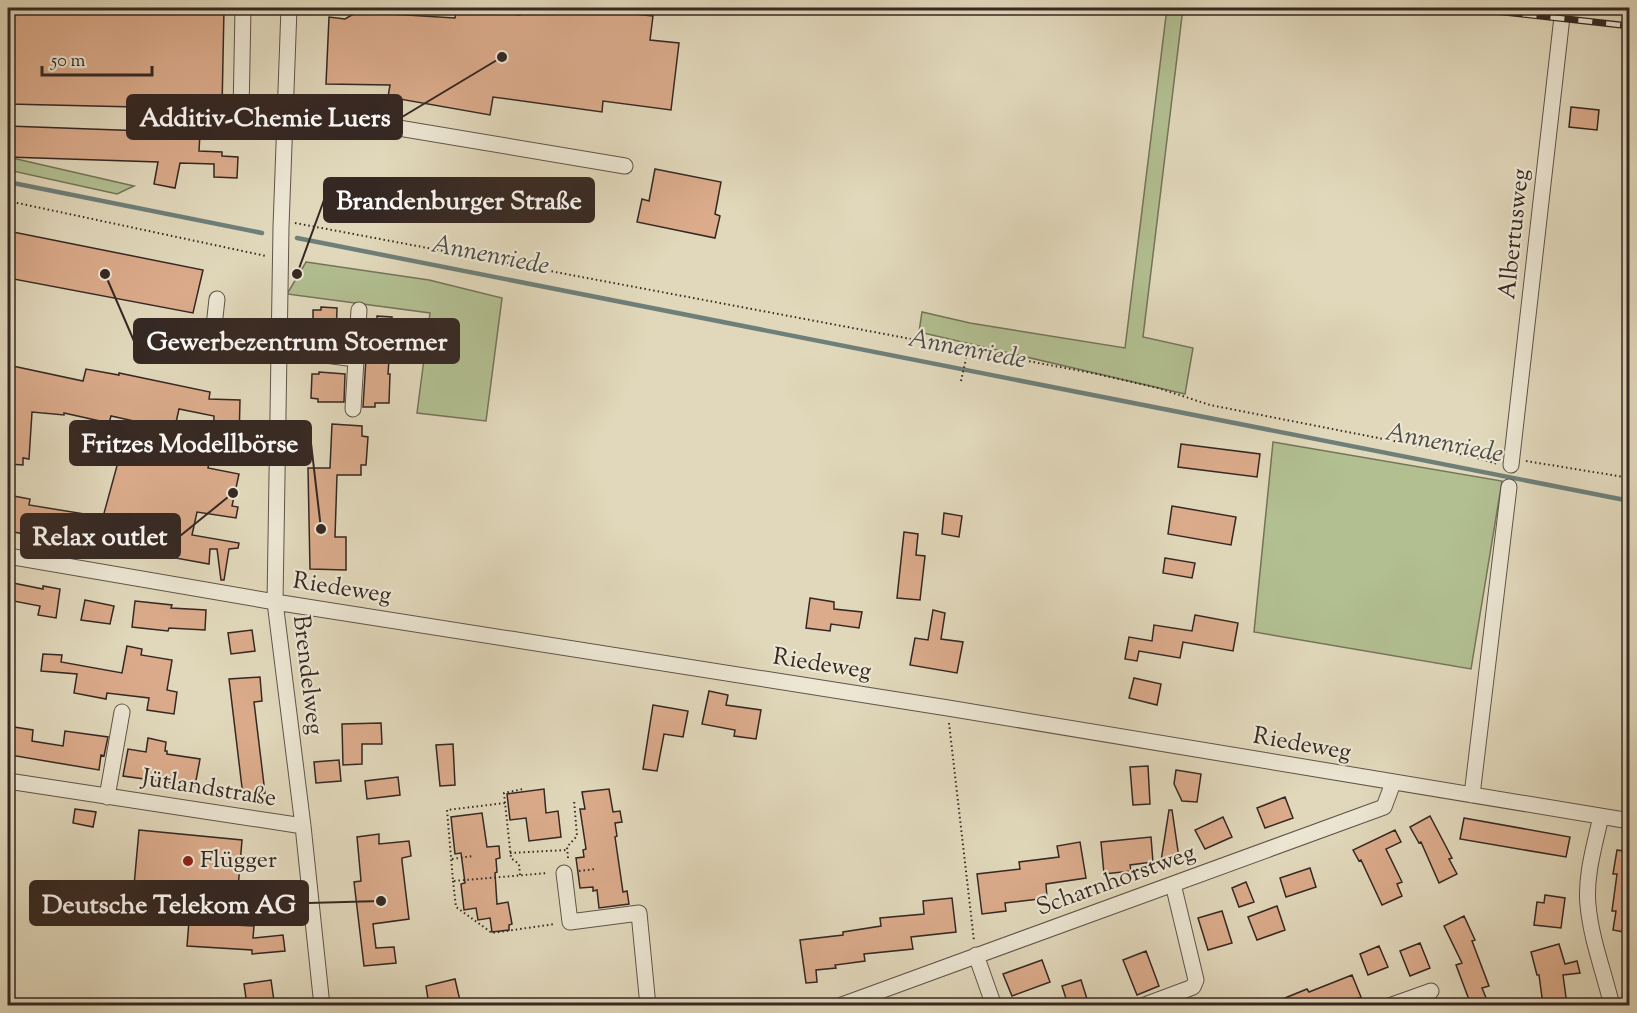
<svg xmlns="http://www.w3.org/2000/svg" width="1637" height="1013" font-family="'Sorts Mill Goudy',serif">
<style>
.green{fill:#b2bf91;stroke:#74745a;stroke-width:1.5}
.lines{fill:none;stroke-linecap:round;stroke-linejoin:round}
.stream{stroke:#6e7f79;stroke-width:4.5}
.building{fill:#dbab8b;stroke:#352823;stroke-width:1.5}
.minor-casing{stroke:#605449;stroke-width:17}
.path{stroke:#352823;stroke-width:2;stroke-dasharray:1.5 3;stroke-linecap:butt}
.minor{stroke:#ece6d3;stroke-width:15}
.rail-casing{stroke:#352823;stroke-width:7}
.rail{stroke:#ece6d3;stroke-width:4.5;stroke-dasharray:14;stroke-linecap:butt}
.poi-dot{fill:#8f2418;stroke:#ece6d3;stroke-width:2}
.labels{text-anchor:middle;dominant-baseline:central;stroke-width:4.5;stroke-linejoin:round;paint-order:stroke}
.street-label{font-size:24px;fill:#352823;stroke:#ece6d3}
.poi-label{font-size:24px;fill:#352823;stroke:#ece6d3;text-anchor:start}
.water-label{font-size:26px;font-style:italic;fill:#4d4c47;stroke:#ece6d3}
.leader{fill:none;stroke:#352823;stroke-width:2}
.callout-dot{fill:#352823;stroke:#ece6d3;stroke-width:2}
.callout{fill:#352823;stroke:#352823;stroke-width:2}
.callout-label{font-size:26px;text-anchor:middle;font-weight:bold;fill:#fff}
</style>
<rect width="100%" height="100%" fill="#e1d8bb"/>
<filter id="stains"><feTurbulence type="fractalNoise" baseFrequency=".00333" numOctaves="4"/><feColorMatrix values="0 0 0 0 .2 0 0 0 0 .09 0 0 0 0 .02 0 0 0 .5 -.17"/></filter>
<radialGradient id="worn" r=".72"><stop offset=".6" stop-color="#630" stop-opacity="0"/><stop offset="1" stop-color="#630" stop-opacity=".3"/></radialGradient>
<!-- green -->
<path class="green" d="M1167,8H1183L1143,337L1193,348L1185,394L919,332L922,312L970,323L1125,348Z
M8,157L134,186L117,194L8,170Z
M306,262L429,280L502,298L486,421L417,413L430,313L287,294Z
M1273,442L1502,481L1471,669L1254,632Z"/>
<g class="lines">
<!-- stream -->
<path class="stream" d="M8,182L262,233
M297,238L1630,501"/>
</g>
<!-- building -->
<path class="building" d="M8,8H224L222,109L8,104Z
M456,8L520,15L521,8H578L653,16L650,40L679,43L671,110L603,101L602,112L493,97L490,115L388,97L390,85L326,84L329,17L345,19L357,12L455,18Z
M1571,107L1599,110L1597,130L1569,127Z
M8,126L200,133L199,151L222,152V156L238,157L237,178L214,177V164L180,163L175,188L154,184L158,162L8,157Z
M655,169L721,182L715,214L720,216L715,238L637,222L642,199L649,201Z
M8,231L203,270L193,313L8,278Z
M321,307L337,308L336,337H318V332H313V310H321Z
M377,316L392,317L388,374H390L389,403H375V407H363L367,342H371V320H377Z
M8,365L83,381L86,369L119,375V373L210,392L209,399L240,400L239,441L213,440L214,416L179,409L170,449L210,457L208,468L239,474L232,506L238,507L236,518L197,512L192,535L239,543L238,548L229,549L224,580H221L217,549H210L209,564L170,557L172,545L146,541L150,521L114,514L110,543L98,541L97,544L25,532V534L8,531V495L30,499L29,505L103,517L121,451L152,456L158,431L151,430L152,425L111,416L109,423L64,413V415L32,412L29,459L23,458V465L8,464Z
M319,372L345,374L344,402H318V399L311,398L312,374H319Z
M332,424L362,426V436L368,437L366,465H361V475H337L335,537H346V570L310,569L308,468H330Z
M1181,444L1260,454L1257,477L1178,467Z
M1172,506L1236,517L1231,545L1168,534Z
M944,513L962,516L959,537L942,534Z
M904,532L918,534L916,555L925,556L920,600L897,598Z
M1165,558L1195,563L1192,578L1163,573Z
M8,582L43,589V586L60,589L56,618L38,615L40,606L8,600Z
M810,598L834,602V609L862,612L859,628L831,624L830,631L806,628Z
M85,600L114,606L110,624L81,620Z
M135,601L172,605L171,608L206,610L205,630L169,628L168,631L132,627Z
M933,610L945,613L941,639L963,642L957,673L910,665L915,638L928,640Z
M1195,615L1238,623L1233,651L1183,642L1180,658L1139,651L1137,661L1125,659L1129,637L1152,641L1154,625L1192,631Z
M252,630L255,651L231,654L228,633Z
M127,646L142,649L141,655L172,660L167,690L177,692L174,714L147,710L149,698L107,693L106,699L74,693L77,674L41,671L43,654L62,655L61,662L122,673Z
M260,677L262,701L254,702L265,793L243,796L229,679Z
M1134,678L1161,684L1157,705L1129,698Z
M709,691L728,695L726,705L761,710L756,739L734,736L735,730L702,724Z
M653,705L688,711L683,737L664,734L657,771L643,769Z
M381,723L382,744H362V764L343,765L342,724Z
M14,727L33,730L32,741L63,746L65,731L108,737L104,756L101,755L99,770L10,755Z
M148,738L166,742L165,751H167V754L200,759L195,786L123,776L128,749L146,752Z
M453,744L455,785L440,786L436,745Z
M339,760L341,781L316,783L314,762Z
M1148,766L1150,804L1133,805L1130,767Z
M1176,770L1201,774L1197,802L1182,801L1174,784Z
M398,777L400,795L367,799L365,781Z
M544,789L546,813L558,811L561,837L529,841L526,818L510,820L507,794Z
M609,789L613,812L620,811L622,822L615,823L617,836L615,837L623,892L627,891L629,904L599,908L597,890L593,891V887L580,888L576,858L584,857L583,850L586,849L580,809H585L582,792Z
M1285,797L1293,818L1265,828L1257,808Z
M75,809L96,812L93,827L73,823Z
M1169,810H1172L1179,858L1161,861Z
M482,813L487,847L499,846L500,858L496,859L497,872L495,873L497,904L508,902L512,924L509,925V930L492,932L490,918L478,920L476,908L464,910L461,884L465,883L461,853L455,854L451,817Z
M1430,816L1452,858L1449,859L1457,874L1439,883L1421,842L1419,843L1410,827Z
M1223,817L1232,837L1205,849L1195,830Z
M1464,818L1570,837L1566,857L1460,839Z
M139,830L242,840L235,925L254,926L253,938L283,935L285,951L252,954V950L187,946L189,921L91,913L93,883L134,886Z
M1395,830L1401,842L1386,849L1402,882L1397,884L1402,896L1382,905L1361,860L1359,861L1353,850Z
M379,834V844L409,841L411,856L402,858V861L409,919L373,924L376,948L394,947L396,963L364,966L354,882L361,881L357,837Z
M1151,837L1153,862L1130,865L1131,871L1104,874L1101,842Z
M1080,842L1086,878L1046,884L1047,898L1005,903L1006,911L982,914L977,874L1020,869L1019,862L1059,857L1057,846Z
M1617,850L1629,852V933L1613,930L1616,911H1612L1617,874H1613Z
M1310,868L1316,887L1286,897L1280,878Z
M1246,882L1254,902L1239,907L1232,888Z
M1545,895L1565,898L1561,928L1534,925L1537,902L1544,903Z
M952,898L956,932L911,937L913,949L864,954L865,961L835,965L836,968L816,970L817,982L806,983L800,940L843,935V932L881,926L880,918L924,914L923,901Z
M1277,906L1285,930L1257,940L1248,917Z
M1222,911L1232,943L1208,950L1198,918Z
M1464,916L1475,940L1472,941L1489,986L1482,988L1489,1005H1471L1456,965L1462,963L1444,926Z
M1420,943L1430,968L1410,976L1400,951Z
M1559,944L1565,964L1577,961L1580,973L1563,975L1567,1005H1543L1539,975H1537L1531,952Z
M1379,946L1388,967L1368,975L1360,954Z
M1146,951L1159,986L1137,995L1123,960Z
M1042,960L1050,982L1012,996L1003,974Z
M1352,975L1361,997L1338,1005H1268L1307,989L1309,992Z
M455,979L461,1005H429L426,986Z
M271,980L274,1001L247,1005L244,984Z
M1081,980L1088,1002L1077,1005H1068L1062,986Z"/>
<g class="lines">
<defs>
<path id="minor" d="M243,8L241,114L285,115
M289,8L281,227L275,602L303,826L322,1006
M285,109L625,166
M217,299L213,335L279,349L356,359
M353,409L359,310
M1511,465L1563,8
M8,556L275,602L948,708L1630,821
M8,781L303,826
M1472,795L1509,487
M107,797L122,712
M1601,816C1595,844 1585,876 1588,905C1591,939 1604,972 1612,1006
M564,873L570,922L639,913L648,1006
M976,955L994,1006
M839,1006L1384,807L1393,783
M1142,1006L1193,987L1196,980L1173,884
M1389,1006L1431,991"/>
</defs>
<!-- minor casing -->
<use href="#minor" class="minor-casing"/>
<!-- path -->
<path class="path" d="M8,201L266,256
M295,223L1097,374L1158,388L1210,405L1470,456L1498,464
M961,381L968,350
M1526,461L1630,478
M949,723L974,941
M505,803L504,793L523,789
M510,853L567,850
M568,858L567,847L577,836L574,800
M452,859L473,856
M579,871L595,869
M520,875L519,864L511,858L505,803L447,810L453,881L548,873
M453,881L456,907L492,933L555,924"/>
<!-- minor -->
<use href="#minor" class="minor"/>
<defs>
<path id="rail" d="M1467,8L1630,26"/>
</defs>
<!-- rail casing -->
<use href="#rail" class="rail-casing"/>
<!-- rail -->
<use href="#rail" class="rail"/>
</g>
<!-- markers -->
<circle class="poi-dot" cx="188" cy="861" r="6"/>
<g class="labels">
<!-- street labels -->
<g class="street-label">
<text transform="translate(1515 234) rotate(-84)">Albertusweg</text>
<text transform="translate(342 589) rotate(9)">Riedeweg</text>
<text transform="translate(822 665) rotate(9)">Riedeweg</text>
<text transform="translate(307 675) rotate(83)">Brendelweg</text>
<text transform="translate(1302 745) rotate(10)">Riedeweg</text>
<text transform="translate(209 789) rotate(9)">Jütlandstraße</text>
<text transform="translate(1116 881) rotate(-20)">Scharnhorstweg</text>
</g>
<!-- poi labels -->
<g class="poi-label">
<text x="200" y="861">Flügger</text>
</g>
<!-- water labels -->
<g class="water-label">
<text transform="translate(490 256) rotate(11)">Annenriede</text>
<text transform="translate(967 350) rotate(11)">Annenriede</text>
<text transform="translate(1444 444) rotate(11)">Annenriede</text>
</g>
</g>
<!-- callouts -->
<path class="leader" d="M502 57L402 117M297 274L324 200M105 274L134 341M321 529L311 443M233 493L180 536M381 901L308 903"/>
<g class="callout-dot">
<circle cx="502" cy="57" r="6"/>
<circle cx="297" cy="274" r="6"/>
<circle cx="105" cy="274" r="6"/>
<circle cx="321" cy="529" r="6"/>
<circle cx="233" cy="493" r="6"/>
<circle cx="381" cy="901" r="6"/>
</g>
<g class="callout">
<rect x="127" y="95" width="275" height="44" rx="6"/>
<rect x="324" y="178" width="270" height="44" rx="6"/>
<rect x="134" y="319" width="325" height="44" rx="6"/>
<rect x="70" y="421" width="241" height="44" rx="6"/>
<rect x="21" y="514" width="159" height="44" rx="6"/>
<rect x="30" y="881" width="278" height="44" rx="6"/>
</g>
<g class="callout-label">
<text x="265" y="126">Additiv-Chemie Luers</text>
<text x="459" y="209">Brandenburger Straße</text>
<text x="297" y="350">Gewerbezentrum Stoermer</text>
<text x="190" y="452">Fritzes Modellbörse</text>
<text x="100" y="545">Relax outlet</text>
<text x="169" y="913">Deutsche Telekom AG</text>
</g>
<!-- margin -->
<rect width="1637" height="1013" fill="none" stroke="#e1d8bb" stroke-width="30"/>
<rect x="9" y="9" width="1619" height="995" fill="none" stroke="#352823" stroke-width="3"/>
<rect x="15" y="15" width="1607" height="983" fill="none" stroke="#352823" stroke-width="1.5"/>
<!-- scale -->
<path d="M42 66v9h110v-9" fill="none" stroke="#352823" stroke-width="3"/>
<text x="51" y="66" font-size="18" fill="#352823" stroke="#ece6d3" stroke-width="4.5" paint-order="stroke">50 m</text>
<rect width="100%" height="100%" filter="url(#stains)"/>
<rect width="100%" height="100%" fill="url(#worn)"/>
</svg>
